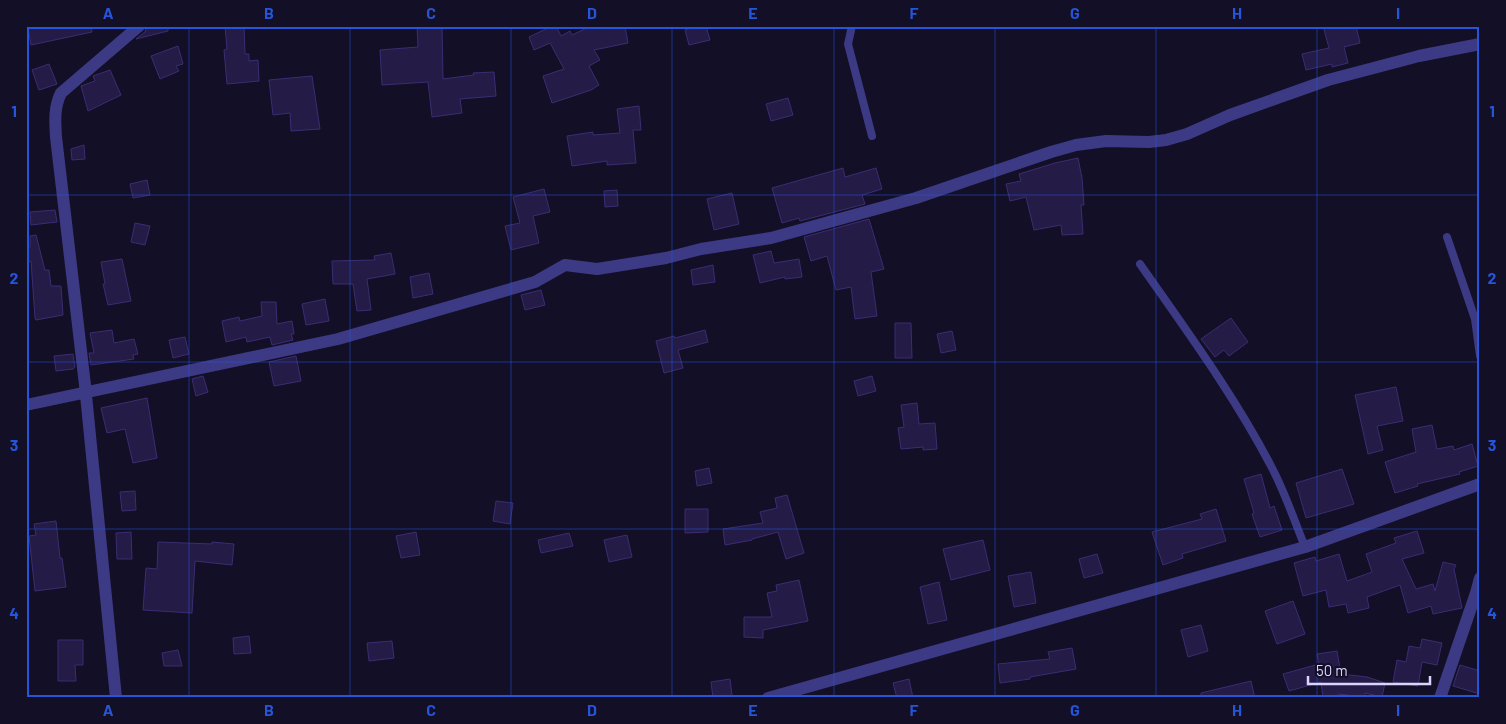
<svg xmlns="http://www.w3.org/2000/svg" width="1506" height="724" font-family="Barlow,sans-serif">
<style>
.building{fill:#241b47;stroke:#3b2d73}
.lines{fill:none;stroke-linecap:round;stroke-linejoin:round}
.service{stroke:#3d3a85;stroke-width:8}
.minor{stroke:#3d3a85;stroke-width:12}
.grid{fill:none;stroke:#2655da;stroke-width:1;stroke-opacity:0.55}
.neatline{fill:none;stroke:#2655da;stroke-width:2}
.grid-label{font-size:16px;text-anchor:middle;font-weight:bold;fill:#2655da}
</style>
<rect width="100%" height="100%" fill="#130f26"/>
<!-- building -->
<path class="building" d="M36,26H91L92,32L31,45L28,28Z
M147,26H168V31L136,39L145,32Z
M225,26H244L245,54H249V61L258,60L259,81L227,84L224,50L227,49Z
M417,26H442L443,79L474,75L473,73L494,72L496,96L460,99L462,113L432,117L428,82L382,85L380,50L418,47Z
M552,26H556L561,36L570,31L572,35L591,26H625L628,43L594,50L600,60L589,66L599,85L591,90L552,103L543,76L564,69L550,43L534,50L529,37Z
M697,26H706L710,40L689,45L685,30Z
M1323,26H1356L1360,43L1344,47L1348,63L1332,67V64L1306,70L1302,54L1329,48Z
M178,46L183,64L176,66L179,71L160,79L151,56Z
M49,64L57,84L39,90L32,70Z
M110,70L121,95L88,111L81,86L95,81L93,76Z
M312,76L320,129L291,131L290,113L273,115L269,80Z
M788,98L793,115L771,121L766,104Z
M639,106L641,130H633L636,163L607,165V161L572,166L567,136L593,132V135L620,133L617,109Z
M84,145L85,159L72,160L71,149Z
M1078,158L1082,178L1084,205H1081L1083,234L1062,235L1061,225L1034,230L1026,197L1010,201L1006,184L1021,181L1019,174L1055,163Z
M843,168L845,177L876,168L882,189L862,195L865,204L800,221L799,218L782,223L772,188Z
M147,180L150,195L133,198L130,184Z
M544,189L550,212L533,216L539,243L511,250L505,226L520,223L513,197Z
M617,190L618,206L605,207L604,191Z
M732,193L739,224L714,230L707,199Z
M55,210L57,222L31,225L30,212Z
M869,219L884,269L871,272L877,316L855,319L851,287L836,290L827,256L811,261L804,237Z
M135,223L150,226L145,245L131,242Z
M36,235L45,270H49L51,286H61L63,315L36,320L35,318L31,261L26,263V248L30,247V236Z
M771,251L774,263L799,259L802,277L785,279V277L760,283L753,255Z
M391,253L395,274L367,279L371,310L357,311L353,284H333L332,261L375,260L374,256Z
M122,259L131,301L108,305L103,284H105L101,262Z
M713,265L715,282L693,285L691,270Z
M429,273L433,294L413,298L410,277Z
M541,290L545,305L525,310L521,295Z
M325,299L329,321L306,325L302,304Z
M261,302H276L277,324L292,321L294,334H291L293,340L272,345L270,337L247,342L246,337L226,342L222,321L239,317L240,321L262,316Z
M1231,318L1248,342L1229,356L1224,350L1215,357L1201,339Z
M895,323H911L912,358H895Z
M112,330L114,343L134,339L138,354L133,355L134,359L91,365L89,353H94L90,333Z
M705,330L708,342L678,350L683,368L664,373L656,341L674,336L675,338Z
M952,331L956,350L941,353L937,334Z
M185,337L189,354L173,358L169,340Z
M73,354L75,367L73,369L56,371L54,356Z
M296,356L301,381L274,386L269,362Z
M203,376L208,392L196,396L192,379Z
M872,376L876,391L858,396L854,381Z
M1396,387L1403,421L1377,426L1383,450L1368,454L1355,395Z
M147,398L157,458L133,463L125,429L107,433L101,408Z
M917,403L919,424L935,423L937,449L923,450V447L901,449L898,428L904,427L901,405Z
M1432,425L1437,449L1453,446L1454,450L1472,444L1478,466L1459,472L1460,474L1417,484L1418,486L1395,493L1385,462L1416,452L1412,429Z
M709,468L712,483L697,486L695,471Z
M1342,469L1354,504L1306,518L1296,483Z
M1261,474L1270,508L1274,506L1282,530L1260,537L1252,514L1254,513L1244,479Z
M135,491L136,510L122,511L120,492Z
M787,495L804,553L786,559L778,532L752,539V540L725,545L723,529L763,523L760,512L777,508L775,498Z
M496,501L513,503L510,524L493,521Z
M685,509H708V532L685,533Z
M1216,509L1226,541L1182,554L1183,558L1163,565L1152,532L1202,519L1200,514Z
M56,521L60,558H62L66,587L35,591L29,536L36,535L34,524Z
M1417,531L1424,553L1402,559L1416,589L1433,584L1435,591L1443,562L1456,565L1454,569L1462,608L1433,614L1431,606L1408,613L1400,585L1367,597L1369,608L1348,613L1346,604L1329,607L1326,590L1303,596L1294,563L1315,557L1316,561L1339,554L1347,581L1372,572L1366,554L1396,543L1394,538Z
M131,532L132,559H117L116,533Z
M416,532L420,555L401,558L396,536Z
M569,533L573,546L541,553L538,540Z
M627,535L632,557L609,562L604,540Z
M983,540L990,570L951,580L943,549Z
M158,542L212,544V542L234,544L232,565L195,561L192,613L143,610L146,568L157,569Z
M1097,554L1103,573L1084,578L1079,559Z
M1031,572L1036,603L1014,607L1008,576Z
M799,580L808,621L763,630V638L744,637V617H772L767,593L777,591L776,585Z
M939,582L947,620L928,624L920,587Z
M1293,601L1305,634L1277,644L1265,611Z
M1201,625L1208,651L1188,657L1181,630Z
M249,636L251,653L234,654L233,638Z
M1422,639L1442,643L1437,665L1422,662L1418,686L1393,682L1397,660L1406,662L1409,646L1420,648Z
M58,640H83V665H75L76,681H58Z
M392,641L394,658L369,661L367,643Z
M1072,648L1076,669L1030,677V679L1000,683L998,664L1050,659L1048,652Z
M178,650L182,666H164L162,653Z
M1337,651L1341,674L1367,677L1385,683L1382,697L1365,693V697L1338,694V698H1323L1321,682L1289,691L1283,674L1319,664L1317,654Z
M1460,665L1480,671V694L1453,686Z
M730,679L732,695L713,698L711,682Z
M909,679L913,698H897L893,683Z
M1251,681L1255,698H1201V693Z"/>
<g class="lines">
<!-- service -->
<path class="service" d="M852,26L848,44L872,136
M1447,237L1475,319L1480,356
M1140,264C1186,330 1234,395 1271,466C1285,492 1294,520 1305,547"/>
<!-- minor -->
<path class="minor" d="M26,405L338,339L535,282L565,265L597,269L666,258L701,249L771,238L916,198L1051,152L1076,145L1106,141L1149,142L1166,140L1187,134L1230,115L1328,80L1419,56L1480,44
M116,698L85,385L56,137C55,121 54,107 61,93L139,26
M768,698L1305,547L1480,484
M1440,698L1476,593L1480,578"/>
</g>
<!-- grid -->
<path class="grid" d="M189,26V698M350,26V698M511,26V698M672,26V698M834,26V698M995,26V698M1156,26V698M1317,26V698M26,195H1480M26,362H1480M26,529H1480"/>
<!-- border -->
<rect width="1506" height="724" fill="none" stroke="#130f26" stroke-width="55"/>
<!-- scale -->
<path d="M1308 676v8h122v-8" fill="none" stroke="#d9d4ff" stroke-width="2.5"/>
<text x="1316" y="676" font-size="15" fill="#d9d4ff" stroke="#130f26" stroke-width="4" paint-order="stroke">50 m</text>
<rect x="28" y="28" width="1450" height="668" class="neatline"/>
<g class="grid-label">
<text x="108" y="19">A</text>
<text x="269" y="19">B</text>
<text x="431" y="19">C</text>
<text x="592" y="19">D</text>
<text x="753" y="19">E</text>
<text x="914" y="19">F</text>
<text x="1075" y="19">G</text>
<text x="1237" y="19">H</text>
<text x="1398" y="19">I</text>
<text x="14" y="117">1</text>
<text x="1492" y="117">1</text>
<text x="14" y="284">2</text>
<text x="1492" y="284">2</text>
<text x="14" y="451">3</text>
<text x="1492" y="451">3</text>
<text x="14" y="619">4</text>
<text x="1492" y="619">4</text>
<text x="108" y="716">A</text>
<text x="269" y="716">B</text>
<text x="431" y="716">C</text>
<text x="592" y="716">D</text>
<text x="753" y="716">E</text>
<text x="914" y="716">F</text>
<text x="1075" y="716">G</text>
<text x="1237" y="716">H</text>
<text x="1398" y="716">I</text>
</g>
</svg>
